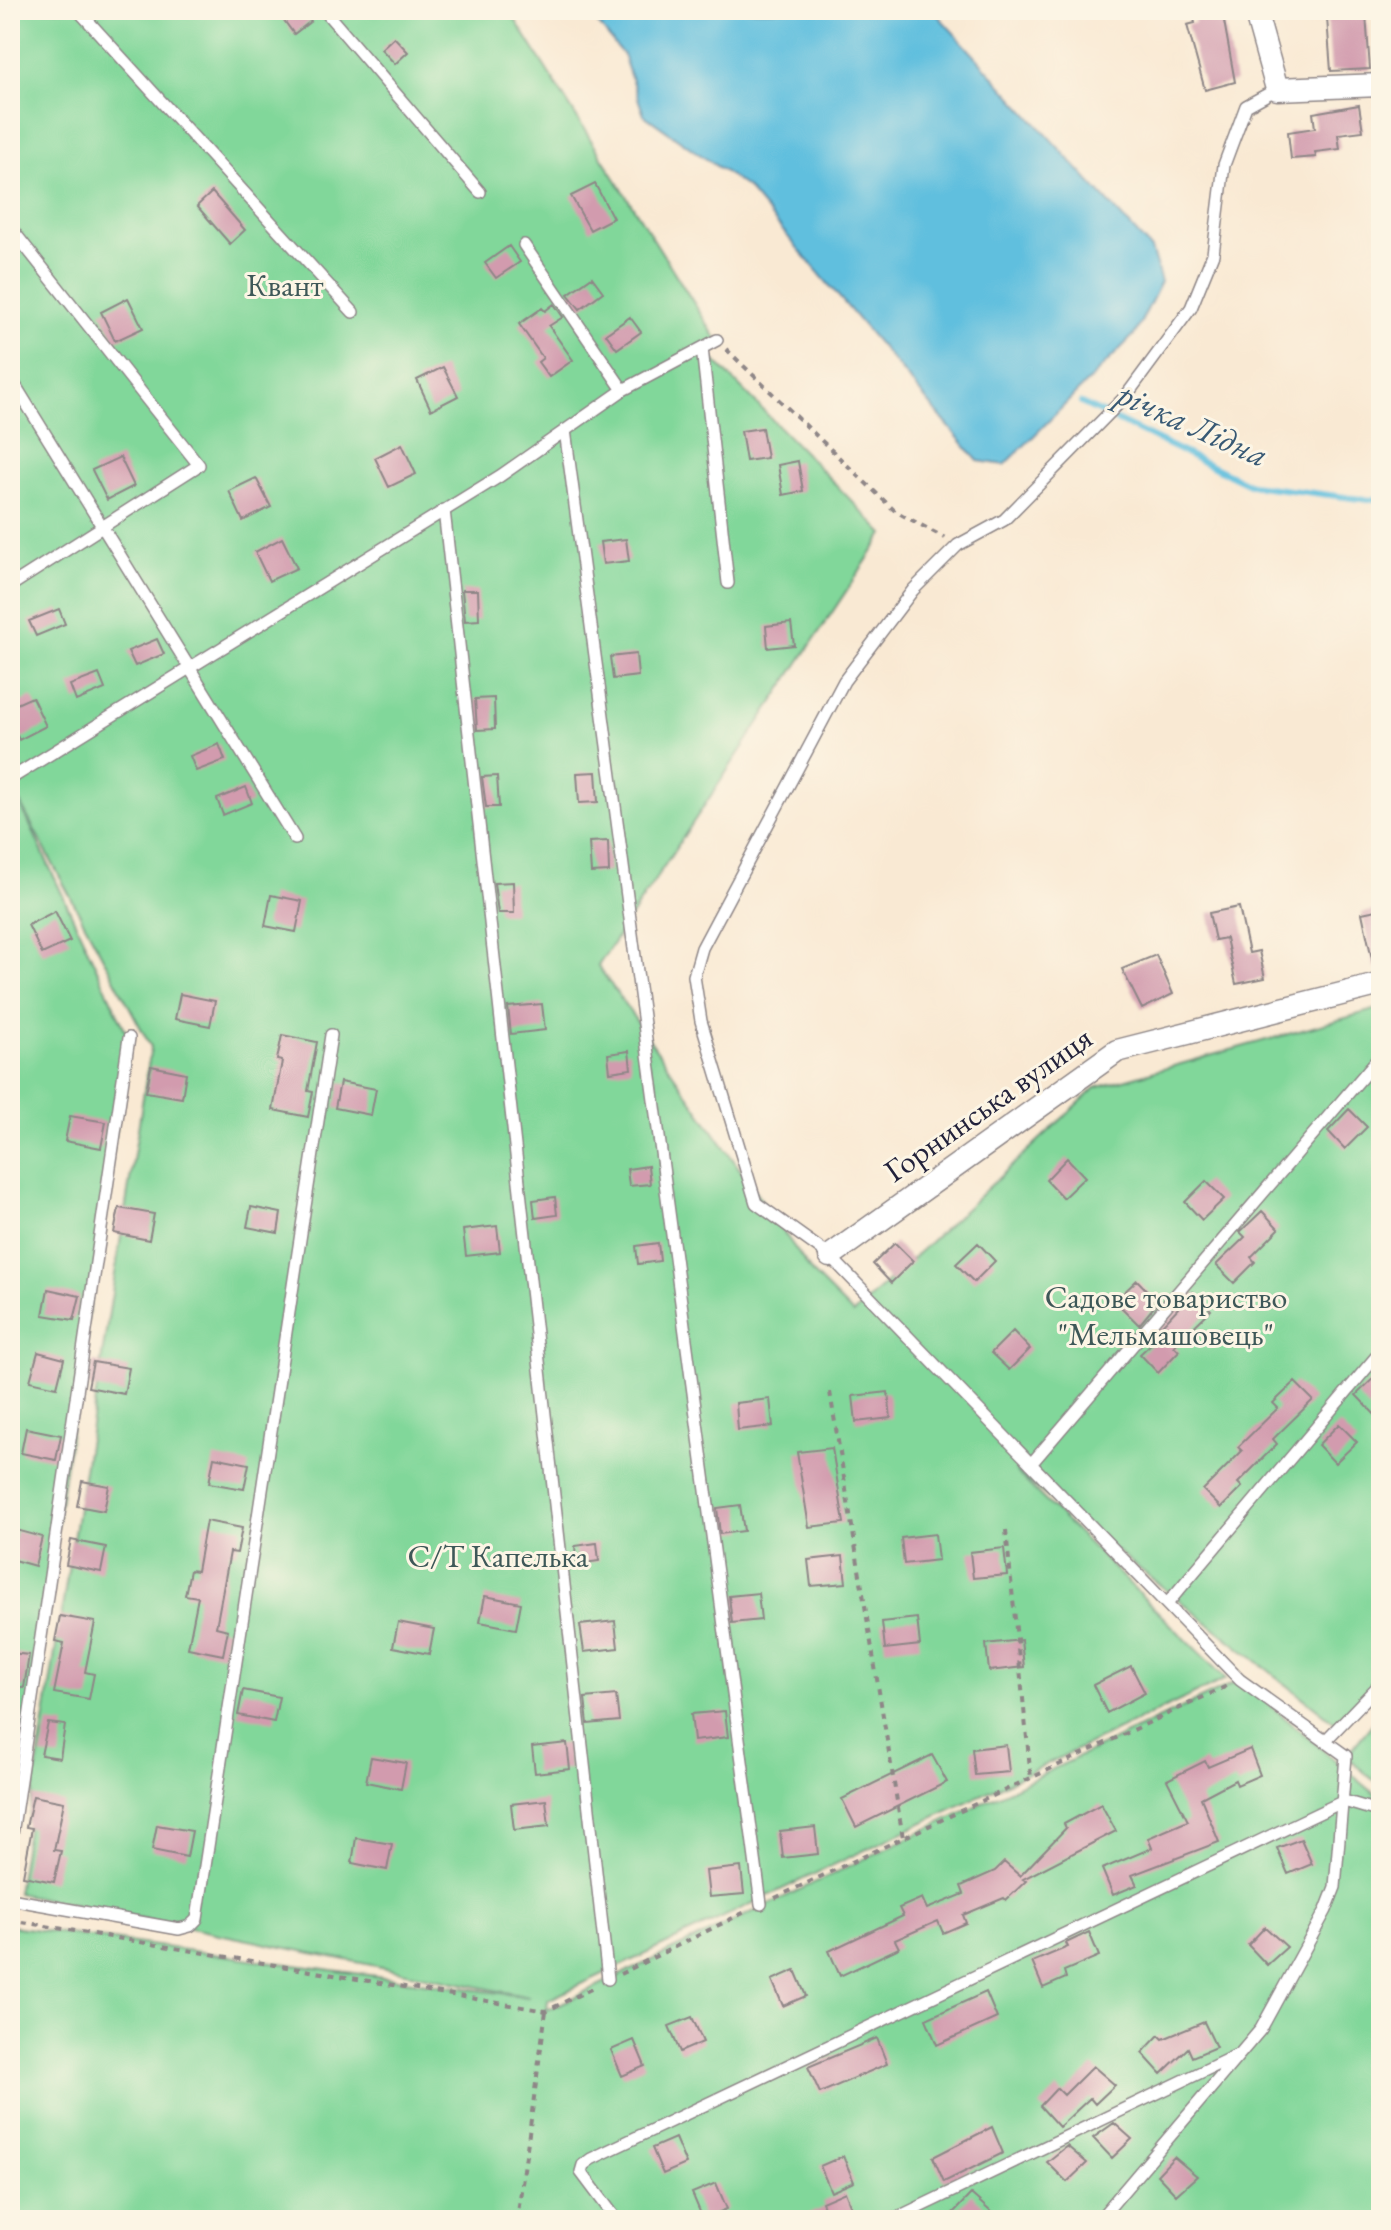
<svg xmlns="http://www.w3.org/2000/svg" width="1391" height="2230" font-family="'EB Garamond',serif">
<style>
.green{fill:#81d79a;stroke:#527c6a;stroke-width:2}
.water{fill:#60bfde;stroke:#41708c;stroke-width:2}
.lines{fill:none;stroke-linecap:round;stroke-linejoin:round}
.stream{stroke:#60bfde;stroke-width:6}
.building{fill:#d29bae}
.service-casing{stroke:#8e8687;stroke-width:14}
.minor-casing{stroke:#8e8687;stroke-width:25}
.path{stroke:#8e8687;stroke-width:4;stroke-dasharray:6 6;stroke-linecap:butt}
.service{stroke:#fff;stroke-width:11}
.minor{stroke:#fff;stroke-width:22}
.labels{text-anchor:middle;dominant-baseline:central;stroke-width:6;stroke-linejoin:round;paint-order:stroke}
.park-label{font-size:32px;fill:#3e5858;stroke:#fcf5e5}
.street-label{font-size:32px;fill:#22223b;stroke:#fcf5e5}
.water-label{font-size:34px;font-style:italic;fill:#385974;stroke:#fcf5e5}
</style>
<rect width="100%" height="100%" fill="#fcf5e5"/>
<filter id="ink" filterUnits="userSpaceOnUse"><feTurbulence type="fractalNoise" baseFrequency=".0125" numOctaves="2"/><feDisplacementMap in="SourceGraphic" scale="16" xChannelSelector="R" yChannelSelector="G"/><feConvolveMatrix kernelMatrix="1 2 1 2 8 2 1 2 1" color-interpolation-filters="sRGB"/></filter>
<filter id="wash" filterUnits="userSpaceOnUse"><feTurbulence type="fractalNoise" baseFrequency=".006" numOctaves="4" result="noise"/><feDisplacementMap in="SourceGraphic" scale="32" xChannelSelector="R" yChannelSelector="G"/><feGaussianBlur stdDeviation="1.8" result="paint"/><feColorMatrix in="noise" values="0 0 0 0 0 0 0 0 0 0 0 0 0 0 0 0 0 1.4 0 .05"/><feComposite in="paint" operator="in"/></filter>
<g filter="url(#wash)">
<rect width="100%" height="100%" fill="#f9e9d3"/>
<!-- green -->
<path class="green" d="M10,10H509L717,340L703,349L884,534L598,966L813,1274L853,1314L1095,1088L1381,1008V1676L1339,1726L1015,1471L1226,1679L548,2000L547,2010L1240,1680L1381,1799V2220H10V1926L529,1997L17,1893L151,1047L18,799L129,1038L10,1841Z
M1381,1713V1787L1346,1756Z"/>
<!-- water -->
<path class="water" d="M587,10H933L1151,249L1161,282L1135,334L1005,465L978,461L746,187L644,115L623,55Z"/>
<g class="lines">
<!-- stream -->
<path class="stream" d="M1081,403L1251,485L1369,500L1381,498"/>
</g>
<g id="blocks">
<!-- building -->
<path class="building" d="M295,10H303L311,21L294,34L283,19Z
M1192,10H1222L1235,82L1205,90L1187,25L1195,23Z
M1366,15L1370,69L1331,71L1327,18Z
M394,37L408,52L395,64L381,49Z
M1359,105L1363,131L1338,134L1340,149L1315,152L1316,157L1291,159L1288,132L1315,128L1313,113Z
M595,184L613,218L590,230L571,196Z
M212,192L245,230L230,244L197,206Z
M509,246L520,262L496,278L485,263Z
M592,277L603,292L580,309L568,294Z
M128,298L143,328L115,341L101,312Z
M554,304L563,317L549,326L573,360L549,377L538,362L543,358L519,324L542,308L545,311Z
M630,317L641,332L617,349L606,334Z
M443,367L458,396L431,410L417,380Z
M762,428L767,458L746,461L741,431Z
M402,444L416,474L389,487L375,458Z
M120,457L134,486L107,500L92,470Z
M798,461L803,491L783,495L778,465Z
M256,478L271,507L243,521L229,491Z
M282,538L297,568L269,581L255,552Z
M626,539L629,561L603,564L600,542Z
M462,590H478L479,620L465,621Z
M59,609L65,624L36,636L29,621Z
M791,623L794,645L768,648L766,626Z
M157,639L164,654L135,666L128,651Z
M636,654L638,676L613,679L610,657Z
M99,674L105,689L76,701L70,685Z
M32,697L46,726L19,740L10,721V707Z
M494,698L495,729L477,730L475,699Z
M219,744L225,760L196,771L190,756Z
M596,772L598,802L579,803L577,773Z
M497,776L499,807H486L482,777Z
M246,787L252,803L223,815L217,799Z
M608,841L609,872L591,873L589,842Z
M513,882L514,913H498L494,883Z
M271,895L302,901L296,932L265,926Z
M1239,907L1249,953L1259,951L1265,978L1236,984L1226,938L1215,940L1209,913Z
M1381,909V968H1374L1362,913Z
M55,911L70,941L42,954L28,925Z
M1156,955L1173,994L1142,1009L1122,969Z
M180,994L215,1001L210,1026L175,1019Z
M542,1004L545,1030L511,1034L508,1007Z
M282,1035L317,1042L308,1091L313,1092L308,1117L273,1110L282,1061L277,1060Z
M629,1051L631,1069L610,1072L608,1054Z
M151,1066L186,1073L182,1098L146,1092Z
M340,1082L376,1089L371,1115L335,1108Z
M1349,1109L1367,1127L1345,1149L1328,1131Z
M70,1116L106,1122L101,1148L65,1141Z
M1067,1158L1085,1177L1063,1198L1046,1180Z
M648,1166L650,1184L629,1186L627,1169Z
M1206,1181L1224,1199L1202,1220L1185,1202Z
M555,1197L557,1215L535,1218L533,1200Z
M251,1207L281,1213L278,1233L247,1227Z
M119,1208L154,1214L149,1240L114,1233Z
M1262,1211L1279,1229L1251,1257L1255,1262L1234,1283L1216,1265L1245,1237L1240,1232Z
M497,1226L500,1252L466,1256L463,1230Z
M658,1243L660,1261L638,1264L636,1246Z
M895,1243L913,1261L891,1283L873,1264Z
M978,1243L995,1261L974,1282L956,1264Z
M1137,1280L1158,1302L1139,1325L1115,1301Z
M48,1289L80,1296L74,1320L43,1315Z
M1193,1292L1211,1310L1174,1346L1179,1351L1158,1373L1140,1354L1154,1341L1151,1337Z
M1013,1331L1030,1349L1009,1370L991,1353Z
M38,1352L64,1359L57,1387L30,1381Z
M93,1362L129,1368L124,1394L88,1387Z
M1381,1371V1421L1356,1395Z
M1295,1382L1313,1400L1273,1439L1277,1444L1238,1483L1242,1487L1221,1508L1203,1490L1242,1451L1238,1447L1278,1408L1273,1403Z
M888,1392L891,1418L856,1422L853,1396Z
M770,1399L773,1426L738,1430L736,1403Z
M1339,1424L1357,1442L1335,1463L1318,1445Z
M26,1428L61,1435L56,1460L21,1453Z
M832,1448L844,1523L809,1527L797,1452Z
M214,1457L249,1464L244,1489L209,1483Z
M82,1481L109,1486L104,1511L77,1506Z
M740,1505L744,1531L720,1534L717,1508Z
M206,1521L242,1528L237,1553L230,1552L216,1627L228,1630L223,1655L188,1648L198,1597L185,1595L190,1570L197,1571Z
M16,1530L42,1537L35,1566L10,1559Z
M935,1534L938,1560L904,1564L901,1538Z
M71,1540L106,1547L101,1572L66,1565Z
M597,1543L599,1561L577,1564L575,1546Z
M1004,1548L1007,1575L973,1578L970,1552Z
M843,1556L846,1583L811,1586L808,1560Z
M758,1593L761,1620L732,1623L729,1596Z
M485,1596L521,1603L516,1629L480,1622Z
M60,1616L95,1622L85,1672L94,1674L89,1699L54,1693L64,1643L55,1641Z
M917,1618L920,1645L885,1649L882,1622Z
M615,1621L618,1648L584,1652L580,1625Z
M398,1622L434,1629L429,1654L393,1647Z
M1021,1640L1024,1667L989,1671L986,1644Z
M10,1653L29,1655L24,1688L10,1686Z
M1131,1666L1145,1693L1107,1713L1093,1685Z
M243,1690L279,1697L274,1722L238,1715Z
M616,1695L619,1721L588,1724L585,1698Z
M725,1711L728,1737L694,1741L691,1714Z
M48,1723L65,1725L60,1758L41,1755Z
M567,1743L570,1769L535,1773L532,1747Z
M1006,1745L1009,1772L975,1775L972,1749Z
M1250,1749L1260,1775L1237,1785L1235,1780L1201,1798L1219,1842L1132,1875L1137,1885L1113,1895L1102,1869L1152,1848L1148,1838L1188,1821L1167,1780L1205,1761L1208,1767Z
M932,1755L947,1782L856,1827L842,1799Z
M371,1757L406,1763L401,1789L366,1782Z
M33,1796L64,1802L54,1850L61,1851L54,1882L23,1876L32,1828L26,1827Z
M546,1800L549,1826L514,1830L511,1804Z
M1101,1804L1116,1831L1023,1879L1026,1881L1006,1900L1004,1898L963,1915L966,1923L943,1933L938,1921L895,1940L899,1948L840,1976L829,1951L903,1916L899,1908L922,1898L927,1909L964,1894L961,1886L995,1871L1004,1862L1020,1876L1066,1828L1064,1824Z
M157,1825L192,1831L187,1857L152,1850Z
M815,1827L818,1854L783,1858L780,1831Z
M356,1838L392,1844L387,1870L352,1863Z
M1301,1839L1312,1864L1288,1874L1277,1848Z
M741,1867L744,1894L709,1897L706,1871Z
M1265,1927L1287,1947L1267,1965L1248,1945Z
M1089,1932L1099,1956L1064,1971L1066,1978L1043,1988L1032,1962L1068,1947L1066,1943Z
M795,1970L806,1996L783,2006L772,1980Z
M986,1992L997,2018L937,2045L926,2019Z
M692,2017L703,2042L680,2052L669,2026Z
M1204,2022L1216,2047L1192,2057L1188,2048L1161,2074L1142,2053L1159,2035L1163,2039Z
M877,2038L887,2064L820,2093L808,2067Z
M634,2040L645,2066L622,2076L611,2050Z
M1093,2066L1115,2085L1095,2104L1090,2098L1059,2127L1040,2106L1057,2088L1064,2095Z
M1114,2123L1132,2139L1112,2158L1093,2138Z
M992,2127L1003,2153L944,2182L933,2157Z
M675,2138L686,2164L663,2174L652,2148Z
M1067,2146L1087,2163L1067,2182L1047,2162Z
M843,2156L854,2182L831,2192L820,2166Z
M1174,2157L1197,2176L1176,2195L1157,2175Z
M716,2183L727,2209L703,2219L692,2193Z
M845,2192L856,2220H795L824,2207L822,2202Z
M971,2194L1000,2220H961L953,2213Z"/>
</g>
</g>
<g filter="url(#ink)">
<use href="#blocks" fill-opacity="0" stroke="#8e8687" stroke-width="2"/>
<g class="lines">
<defs>
<path id="service" d="M78,10L353,312
M324,10L480,192
M10,227L199,465L10,586
M524,245L623,390
M702,348L728,583
M10,377L295,839
M565,430L761,1904
M444,510L608,1979
M10,779L500,476L623,390L717,340
M1031,1464L1381,1055
M1167,1604L1381,1351
M1325,1741L1381,1683
M10,1848L129,1038
M10,1899L179,1929L190,1926L197,1919L331,1035
M617,2220L581,2172L583,2165L591,2159L1344,1801L1381,1812
M892,2220L1239,2054
M1099,2220L1261,2029L1326,1910L1335,1887L1346,1756L1240,1680L830,1256L756,1203L701,1021L694,976L702,948L844,681L913,590L958,545L1004,520L1126,396L1191,308L1213,254L1224,165L1246,106L1277,89"/>
<path id="minor" d="M1255,10L1277,89L1381,85
M830,1256L1117,1051L1381,984"/>
</defs>
<!-- service casing -->
<use href="#service" class="service-casing"/>
<!-- minor casing -->
<use href="#minor" class="minor-casing"/>
<!-- path -->
<path class="path" d="M726,349L895,511L945,538
M830,1392L903,1838
M1006,1530L1031,1778
M775,1898L1227,1686
M10,1920L546,2011L595,1987
M620,1974L749,1910
M517,2220L546,2011"/>
<!-- service -->
<use href="#service" class="service"/>
<!-- minor -->
<use href="#minor" class="minor"/>
</g>
</g>
<g class="labels">
<!-- park labels -->
<g class="park-label">
<text x="285" y="285">Квант</text>
<text x="1166" y="1297">Садове товариство<tspan x="1166" dy="37">"Мельмашовець"</tspan></text>
<text x="498" y="1556">С/Т Капелька</text>
</g>
<!-- street labels -->
<g class="street-label">
<text transform="translate(988 1104) rotate(-35)">Горнинська вулиця</text>
</g>
<!-- water labels -->
<g class="water-label">
<text transform="translate(1193 424) rotate(24)">річка Лідна</text>
</g>
</g>
<!-- margin -->
<rect width="1391" height="2230" fill="none" stroke="#fcf5e5" stroke-width="40"/>
</svg>
